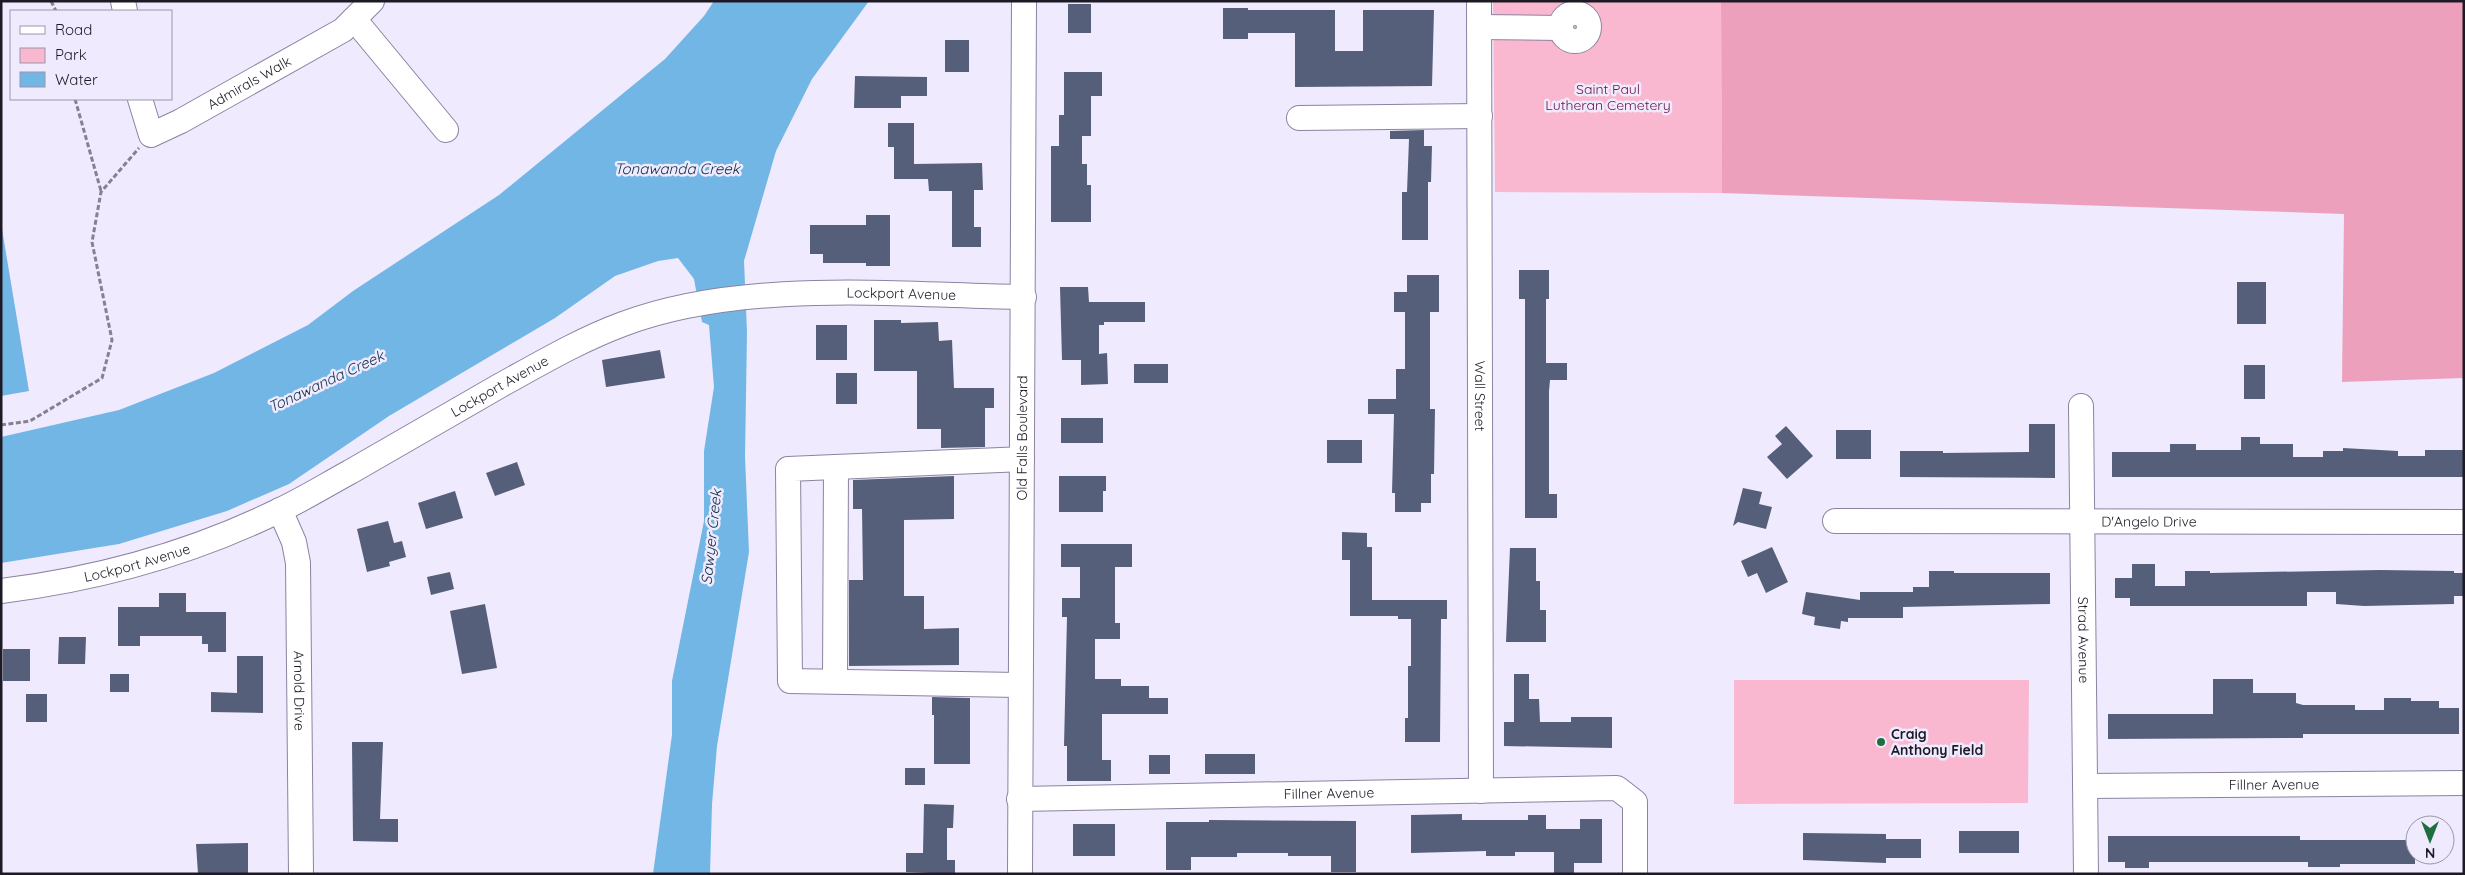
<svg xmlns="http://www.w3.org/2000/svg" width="2465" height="875" font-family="Quicksand,sans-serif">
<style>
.green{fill:#f9b8cf}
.forest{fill:#eda0bc}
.water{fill:#71b6e5}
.building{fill:#555f79}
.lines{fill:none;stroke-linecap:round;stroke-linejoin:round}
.minor-casing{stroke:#8c83a1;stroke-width:26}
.path{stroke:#858190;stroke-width:3;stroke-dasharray:5 2.5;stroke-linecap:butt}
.minor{stroke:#fff;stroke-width:24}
.poi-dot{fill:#206e3e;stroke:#efeafe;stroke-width:2}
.labels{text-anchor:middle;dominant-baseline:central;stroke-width:5;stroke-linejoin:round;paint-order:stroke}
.street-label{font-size:14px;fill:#1d1a25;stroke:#efeafe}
.park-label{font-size:14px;fill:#6b123e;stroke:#efeafe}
.poi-label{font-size:14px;font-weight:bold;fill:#1d1a25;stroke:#efeafe;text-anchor:start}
.water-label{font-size:15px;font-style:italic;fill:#0f2e41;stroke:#efeafe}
</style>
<rect width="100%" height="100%" fill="#efeafe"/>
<!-- green -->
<path class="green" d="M1493,1H1721L1722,193L1495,192Z
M1734,680H2029L2028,803L1734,804Z"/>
<!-- forest -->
<path class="forest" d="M1721,1H2464V378L2342,382L2344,214L1722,193Z"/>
<!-- water -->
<path class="water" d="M714,1H869L812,79L776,151L744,261L747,332L745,457L749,552L717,746L712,804L710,874H653L672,735V681L704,521V451L714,387L709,325L702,322L694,279L678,258L658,261L615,276L555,318L389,416L289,484L227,511L119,544L1,563V437L119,410L214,373L308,325L353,291L499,195L665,59L704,16Z
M1,223L29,391L1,396Z"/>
<!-- building -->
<path class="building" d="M1068,4H1091V33H1068Z
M1223,8H1248V10H1335V51H1363V10H1434L1432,86L1295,87V33H1248V39H1223Z
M945,40H969V72H945Z
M1064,72H1102V96H1091V136H1082V164H1087V185H1091V222H1051V146H1059V115H1064Z
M855,76L927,77V96H901V108H854Z
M888,123H914V164L982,163L983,190H974V227H981V247H952V191H929L928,179H894V147H888Z
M1424,130V146H1432L1431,182H1428V240H1402V192H1407L1409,139H1390V131Z
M866,215H890V266H866V263H823V254H810V225H866Z
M1519,270H1549V299H1546V363H1567V380H1550L1549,391V494H1557V518H1525V299H1519Z
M1407,275H1439V312H1430V409H1435L1434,474H1431V503H1421V512H1395V493H1392L1394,414H1368V399H1396V369H1405V312H1394V292H1407Z
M2237,282H2266V324H2237Z
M1060,287H1088L1089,302H1145V322H1104V325H1099V354L1107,353L1108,384L1081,385V360H1062Z
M874,320H901V323L938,322L939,341L952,340L954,388H994V408H985V447L941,448V429H917V371H874Z
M816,325H847V360H816Z
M660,350L665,378L606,387L602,360Z
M1134,364H1168V383H1134Z
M2244,365H2265V399H2244Z
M836,373H857V404H836Z
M1061,418H1103V443H1061Z
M2029,424H2055V478L1900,477V451H1943V453L2029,452Z
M1786,426L1813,456L1787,479L1767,457L1782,444L1775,436Z
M1836,430H1871V459H1836Z
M2241,437H2260V444H2293V457H2323V451H2343V448L2398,451V456H2425V450H2464V477H2112V452H2170V444H2196V450H2241Z
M1327,440H1362V463H1327Z
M517,462L525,485L495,496L486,473Z
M954,476V519L904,520V596H924V629L959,628V665L849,666V580H863L862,509H853V480Z
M1059,476H1106V491H1103V512H1059Z
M1743,488L1762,492L1759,504L1772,507L1766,529L1738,522L1733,526Z
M455,491L463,518L426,529L418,503Z
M388,521L394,543L402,541L406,557L389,562L390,566L367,572L357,529Z
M1342,532L1367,533V547H1372V600H1447V619H1441L1440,742H1405V718H1408V666H1411V619H1398V616H1350V560H1342Z
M1061,544H1132V567H1115V623H1120V639H1095V679H1121V686H1149V698H1168V714H1102V760H1111V781H1067V746H1064L1067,617H1062V598H1080V567H1061Z
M1772,547L1788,582L1766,593L1757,573L1748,577L1741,561Z
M1510,548H1536V581H1540V610H1546V642H1506Z
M2132,564H2155V586H2185V571H2210V573L2380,570L2454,571V573H2464V596H2454V604L2364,606L2336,604V592H2307V606H2130V598H2115V578H2132Z
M1929,571H1954V573H2050V604L1903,607V618H1848V622L1841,621L1840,629L1814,625L1815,617L1802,614L1806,592L1860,600V592H1913V587H1929Z
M450,572L454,589L431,595L427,577Z
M159,593H186V612H226V652H208V644H202V636H140V646H118V607H159Z
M485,604L497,668L462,674L450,611Z
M59,637H86L85,664H58Z
M3,649H30V681H3Z
M237,656H263V713L211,712V692L237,693Z
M110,674H129V692H110Z
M1514,674H1529V699H1539L1540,722H1571V717H1612V748L1504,746V722H1514Z
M2213,679H2253V693H2296V703L2303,705H2355V710H2384V698H2411V701H2439V708H2459V734H2303V738L2108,739V714H2213Z
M26,694H47V722H26Z
M932,697L970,698V764H934V715H932Z
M352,742H383L380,819H398V842L353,841Z
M1205,754H1255V774H1205Z
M1149,755H1170V774H1149Z
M905,768H925V785H905Z
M924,804L954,805L953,828H947V860H955V874L906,872V853H923Z
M1462,814V820H1528V815H1546V829H1580V819H1602V863H1574V874H1554V852H1515V856H1486V851L1411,853V815Z
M1209,820L1356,821V872H1331V856H1288V853H1237V857H1191V870H1166V822H1209Z
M1073,824H1115V856H1073Z
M1959,831H2019V853H1959Z
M1803,833L1886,834V839H1921V858H1886V863L1803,860Z
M2108,836H2300V840H2415V864H2340V867H2308V862H2149V868H2125V862H2108Z
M248,843V874H198L196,844Z"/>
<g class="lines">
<defs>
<g id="minor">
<path d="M123,1L125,11"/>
<path id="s1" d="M1479,1L1481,791"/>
<circle cx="1575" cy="27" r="14"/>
<path d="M354,19L446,130"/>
<path d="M1479,27L1561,28"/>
<path id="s2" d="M140,99L151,135L181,121L343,30L372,1"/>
<path d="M1299,118L1480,116"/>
<path id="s3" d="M2081,406L2086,874"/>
<path id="s4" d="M280,510L294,542L298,563L301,874"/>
<path id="s5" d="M1835,521L2464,522"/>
<path id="s6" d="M1,591C98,579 190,554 278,511C302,500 326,485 350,472C400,443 451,414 501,385C541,363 580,340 623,324C743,279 897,295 1024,297"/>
<path d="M835,681L836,467"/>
<path d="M1020,685L790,681L788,469L1022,459"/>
<path id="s7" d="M2085,786L2464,783"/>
<path id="s8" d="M1019,799L1617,788L1635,802V874"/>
<path id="s9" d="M1020,874L1024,1"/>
</g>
</defs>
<!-- minor casing -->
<use href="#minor" class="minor-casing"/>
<!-- path -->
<path class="path" d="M51,1L56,11
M75,99L101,191
M1,425L30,421L102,378L112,340L92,242L101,192L139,148"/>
<!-- minor -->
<use href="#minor" class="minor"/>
</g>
<!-- markers -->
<circle class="poi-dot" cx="1881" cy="742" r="5"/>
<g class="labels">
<!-- street labels -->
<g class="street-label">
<text stroke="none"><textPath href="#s2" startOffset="149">Admirals Walk</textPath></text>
<text stroke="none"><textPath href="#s6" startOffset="964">Lockport Avenue</textPath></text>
<text stroke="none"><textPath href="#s6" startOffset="544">Lockport Avenue</textPath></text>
<text stroke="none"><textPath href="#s1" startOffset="395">Wall Street</textPath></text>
<text stroke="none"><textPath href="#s9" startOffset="436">Old Falls Boulevard</textPath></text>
<text stroke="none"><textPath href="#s5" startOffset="314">D'Angelo Drive</textPath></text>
<text stroke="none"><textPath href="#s6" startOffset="139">Lockport Avenue</textPath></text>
<text stroke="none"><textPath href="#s3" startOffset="234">Strad Avenue</textPath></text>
<text stroke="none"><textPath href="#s4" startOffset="184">Arnold Drive</textPath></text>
<text stroke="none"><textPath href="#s7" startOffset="189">Fillner Avenue</textPath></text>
<text stroke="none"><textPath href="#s8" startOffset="310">Fillner Avenue</textPath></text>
</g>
<!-- park labels -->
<g class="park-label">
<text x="1608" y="89">Saint Paul<tspan x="1608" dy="16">Lutheran Cemetery</tspan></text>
</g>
<!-- poi labels -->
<g class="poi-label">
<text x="1891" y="734">Craig<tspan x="1891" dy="16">Anthony Field</tspan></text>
</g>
<!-- water labels -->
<g class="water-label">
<text x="677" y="168">Tonawanda Creek</text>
<text transform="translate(326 381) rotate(-25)">Tonawanda Creek</text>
<text transform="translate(711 537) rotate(-84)">Sawyer Creek</text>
</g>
</g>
<!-- border -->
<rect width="2465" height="875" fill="none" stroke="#1d1a25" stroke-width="5"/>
<!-- legend -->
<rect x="10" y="10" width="162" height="90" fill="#efeafe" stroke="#9b97a7"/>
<rect x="20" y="26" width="25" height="8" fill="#ffffff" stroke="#9b97a7"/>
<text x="55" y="35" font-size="15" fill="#1d1a25">Road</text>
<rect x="20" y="48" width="25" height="15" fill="#f9b8cf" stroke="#9b97a7"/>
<text x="55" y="60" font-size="15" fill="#1d1a25">Park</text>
<rect x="20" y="72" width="25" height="15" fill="#71b6e5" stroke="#9b97a7"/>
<text x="55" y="85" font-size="15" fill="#1d1a25">Water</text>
<!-- north arrow -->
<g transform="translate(2430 840) rotate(180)"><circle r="24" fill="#efeafe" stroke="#9b97a7"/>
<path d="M0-4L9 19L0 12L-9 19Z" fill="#206e3e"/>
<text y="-8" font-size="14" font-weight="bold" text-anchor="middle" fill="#1d1a25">N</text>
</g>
</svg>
